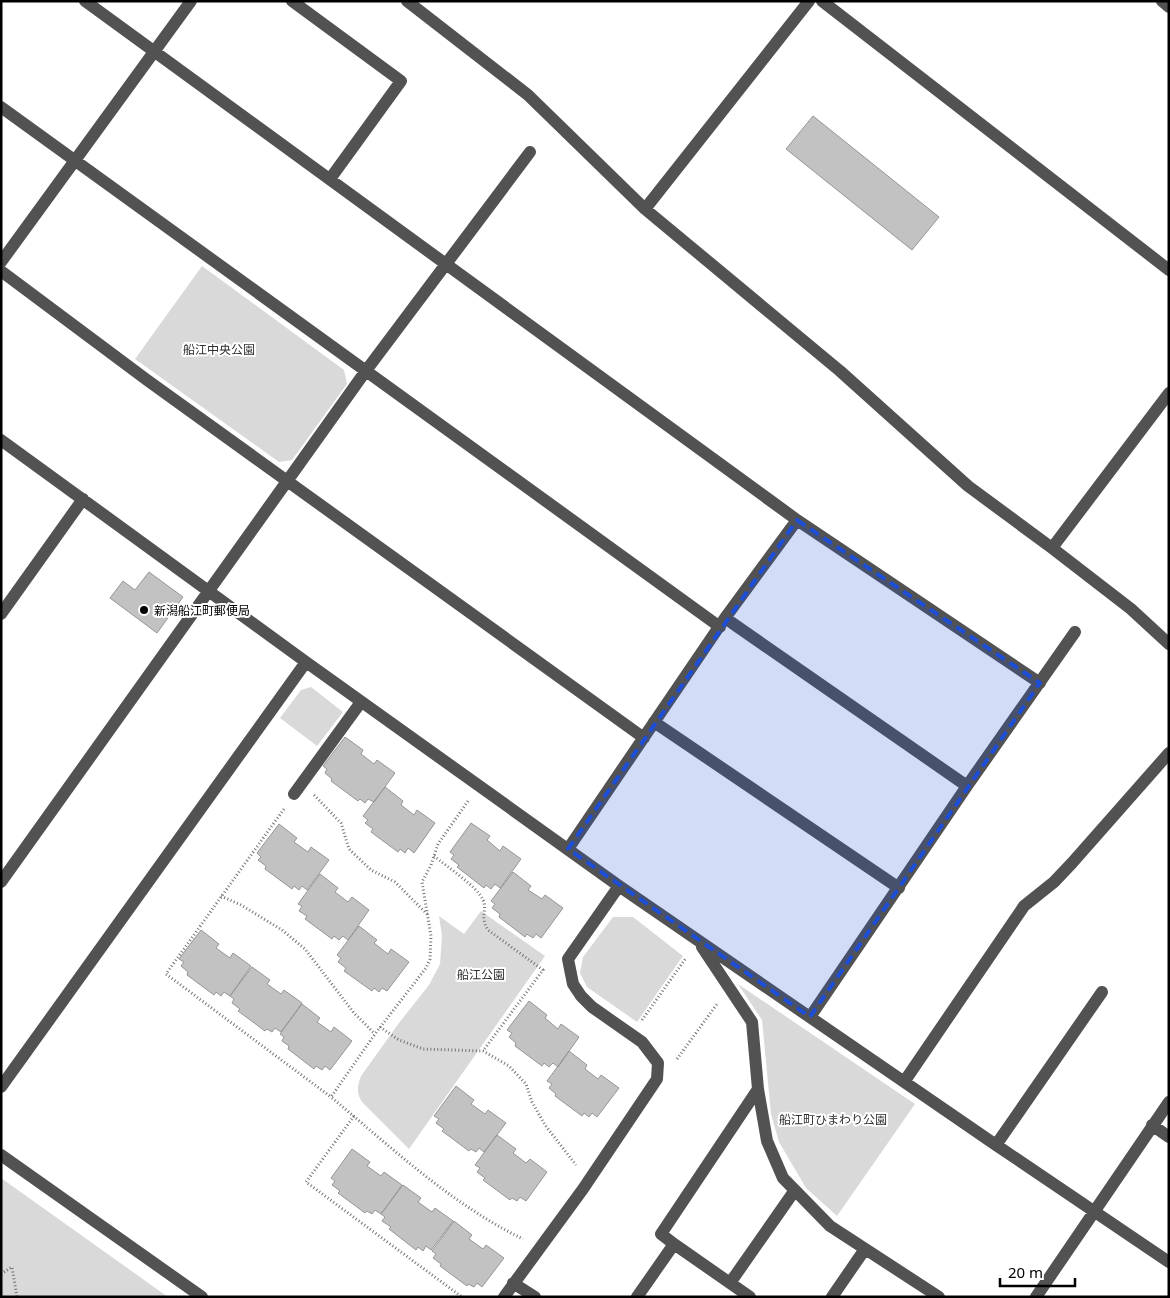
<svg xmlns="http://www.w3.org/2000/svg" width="1170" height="1298" font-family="'Noto Sans','Noto Sans JP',sans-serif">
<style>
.green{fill:#d9d9d9}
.building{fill:#c2c2c2;stroke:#969696}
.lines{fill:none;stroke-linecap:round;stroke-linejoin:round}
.path{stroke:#747474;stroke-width:3;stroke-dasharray:1 2.5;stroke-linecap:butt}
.minor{stroke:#525252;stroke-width:12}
.marked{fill:#1d4ed8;fill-opacity:0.2;stroke:#1d4ed8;stroke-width:4;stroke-dasharray:10 6;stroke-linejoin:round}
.poi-dot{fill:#000;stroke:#fff;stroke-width:2}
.labels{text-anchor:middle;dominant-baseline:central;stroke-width:4;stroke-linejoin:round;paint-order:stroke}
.park-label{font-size:12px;fill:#303030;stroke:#fff}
.poi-label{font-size:12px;fill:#000;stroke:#fff;text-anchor:start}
</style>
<rect width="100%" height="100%" fill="#fff"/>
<!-- green -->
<path class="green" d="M202,266L344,370L347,384L292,460L279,462L135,359Z
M311,687L343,712L317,746L280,718L301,690Z
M481,911L545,956L409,1149L363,1103C356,1094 357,1087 361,1076L399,1023L429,985L440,964L442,936L439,916L464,934Z
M613,917H633L683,956L637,1022L587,987L580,973L583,957Z
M738,984L915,1104L837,1216L806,1188L779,1142L771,1114L762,1020Z
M1,1178L168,1297H1Z"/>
<!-- building -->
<path class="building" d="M813,116L939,217L912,250L786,149Z
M149,572L183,597L157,633L110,598L123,581L135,590Z
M345,737L363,750L361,754L374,764L377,760L395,773L374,802L368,799L365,803L360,799L358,801L331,781L332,779L325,773L327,769L323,766Z
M385,787L403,801L401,805L414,815L417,810L435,823L414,853L408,848L405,853L400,849L398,852L371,832L373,829L365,823L368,820L363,816Z
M471,823L490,836L487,840L500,851L503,846L521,859L500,888L495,884L491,889L486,885L484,888L457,867L459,865L451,859L454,855L450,852Z
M279,824L297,838L294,842L308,852L311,847L329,860L307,890L302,886L299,890L294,886L292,889L265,869L266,866L258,860L261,857L257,853Z
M513,872L531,886L528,890L542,899L545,895L563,908L541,938L536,934L533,938L527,934L525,937L499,917L500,914L492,908L495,904L491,901Z
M320,874L338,888L335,892L348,902L352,897L369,910L348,940L343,936L339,940L334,936L332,939L305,919L307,916L299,911L302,906L298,904Z
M359,926L377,940L374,943L388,954L391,949L409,962L387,991L382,988L379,992L374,988L372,991L344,971L346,968L338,962L341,958L337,955Z
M201,930L219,944L216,948L230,958L233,953L251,966L230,996L224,992L221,996L216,992L214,995L187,975L188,972L181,966L184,962L179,959Z
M252,967L270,980L267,984L281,994L284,990L302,1003L281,1032L275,1028L272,1032L267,1029L265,1031L238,1011L240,1009L232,1003L234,999L230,996Z
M529,1001L547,1015L545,1018L558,1029L561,1024L579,1037L558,1067L553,1063L549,1067L544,1063L542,1066L515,1046L516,1043L509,1037L512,1033L507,1030Z
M302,1004L320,1018L317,1022L331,1032L334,1027L352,1041L330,1070L325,1066L322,1070L316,1066L314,1069L288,1049L289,1046L282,1041L284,1037L280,1034Z
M569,1051L587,1065L585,1069L598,1079L601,1075L619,1088L597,1117L592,1113L589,1117L584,1113L582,1116L555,1096L556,1094L549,1088L552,1084L547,1081Z
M456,1086L474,1100L471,1104L485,1114L488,1110L506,1123L484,1152L479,1148L476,1152L471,1149L469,1151L442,1131L444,1129L436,1123L439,1119L434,1116Z
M497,1135L516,1149L513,1153L526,1163L530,1159L547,1172L526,1201L520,1197L517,1201L512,1198L510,1200L483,1180L485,1178L477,1172L480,1168L475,1165Z
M352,1149L370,1162L367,1166L381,1176L384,1172L402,1185L381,1214L375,1210L372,1214L367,1211L365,1213L338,1193L340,1191L332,1185L335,1181L331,1178Z
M403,1185L421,1198L418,1202L432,1212L435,1208L453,1221L431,1250L426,1246L423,1251L418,1247L416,1250L389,1229L391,1227L382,1221L385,1217L381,1214Z
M454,1221L472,1235L469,1239L483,1249L486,1245L504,1258L482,1287L477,1283L474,1287L468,1284L467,1286L440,1266L441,1264L433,1258L436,1254L432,1251Z"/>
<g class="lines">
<!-- path -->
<path class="path" d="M314,795L341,823L349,849L371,870L395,882L428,915
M468,801L438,844L431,865L422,882L431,936L430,959L426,968L375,1034L331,1097C392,1148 451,1204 523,1239
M284,809L166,974L331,1097
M434,856C446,866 478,887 483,900C488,911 479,915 488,930L543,970L483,1051
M221,896L241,905L282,930L305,949L354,1013L375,1034
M642,1020L686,958
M380,1027L399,1040L423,1049L483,1051L509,1066L526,1084L532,1102L545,1125L576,1165
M677,1059L717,1004
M354,1116L306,1182L462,1297
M1,1274L12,1267L17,1297"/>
<!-- minor -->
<path class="minor" d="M85,1L797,520L1040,683
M292,1L401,81L330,179
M407,1L528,95L645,209L840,371L968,486L1052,548
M822,1L1169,270
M1162,1L1169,7
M1,107L720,627
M645,209L809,1
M1,262L191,1
M1,271L147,380L644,738
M1169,393L1052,548L1131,609L1169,644
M1,440L306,662L619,886L996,1145L1169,1262
M1,614L83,499
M725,618L967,786
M654,722L899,888
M294,794L361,702
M568,849L725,618L797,520
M1,882L365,372L530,152
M702,947L752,1022L758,1089L767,1141L783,1178L830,1226L939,1297
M810,1017L967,786L1075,632
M904,1082L1024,906L1054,882L1072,863L1169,753
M1,1087L306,662
M1152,1125L1169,1137
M996,1145L1102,992
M1,1155L202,1297
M674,1244L750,1297
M513,1283L535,1297
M730,1283L795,1190
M504,1297L583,1189L657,1079L658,1063L642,1042L592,1007L581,996L573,984L568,959L619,886
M637,1297L674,1244L661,1234L758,1089
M832,1297L865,1249
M1036,1297L1169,1102"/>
</g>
<!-- marked area -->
<path class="marked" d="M797,520L1040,683L810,1017L568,849Z"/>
<!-- markers -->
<circle class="poi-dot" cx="144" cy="610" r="5"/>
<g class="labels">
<!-- park labels -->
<g class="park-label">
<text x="219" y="349">船江中央公園</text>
<text x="481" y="974">船江公園</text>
<text x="833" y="1119">船江町ひまわり公園</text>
</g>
<!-- poi labels -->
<g class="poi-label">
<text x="154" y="610">新潟船江町郵便局</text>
</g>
</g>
<!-- border -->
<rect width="1170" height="1298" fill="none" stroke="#000000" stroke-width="5"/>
<!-- scale -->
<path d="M1000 1278v8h75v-8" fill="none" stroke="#000000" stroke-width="2.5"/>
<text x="1008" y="1278" font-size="15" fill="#000000" stroke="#ffffff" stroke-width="4" paint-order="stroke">20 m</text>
</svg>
